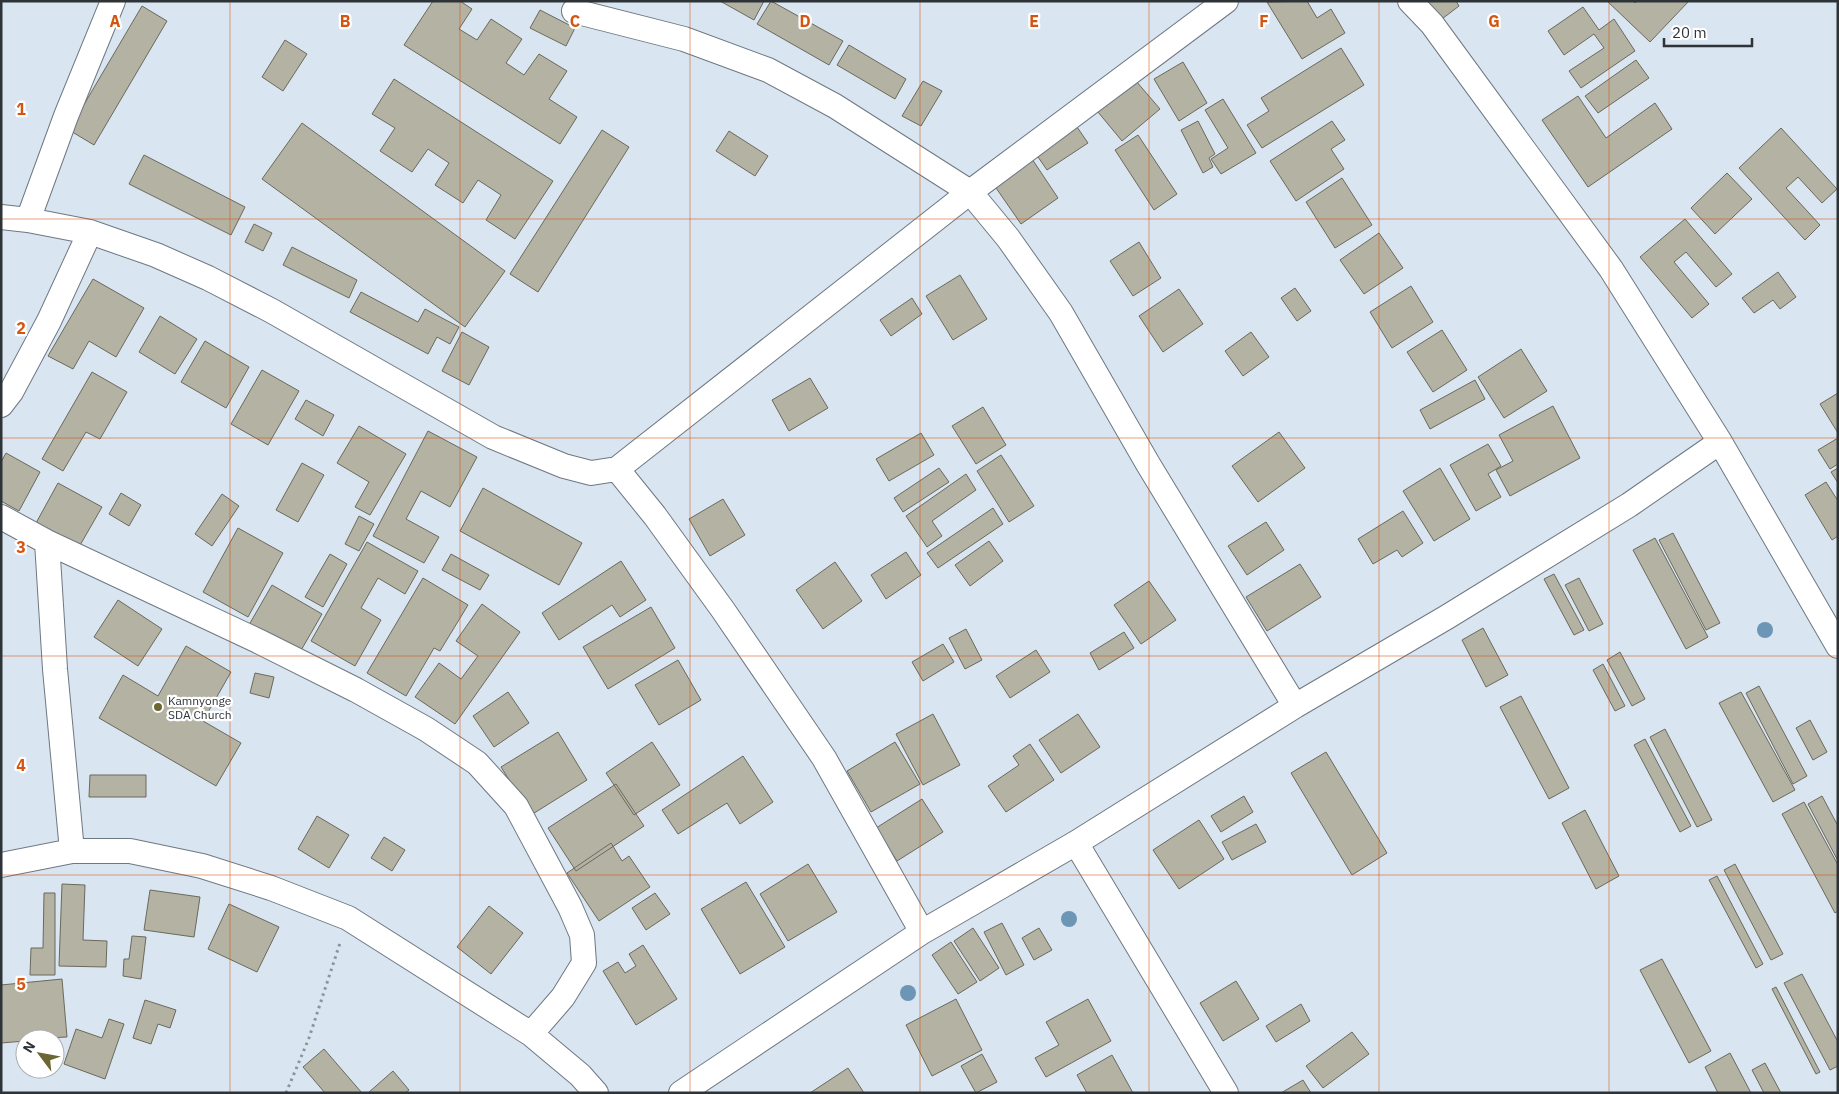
<svg xmlns="http://www.w3.org/2000/svg" width="1839" height="1094" font-family="'IBM Plex Sans',sans-serif">
<style>
.building{fill:#b3b2a3;stroke:#6a695c}
.lines{fill:none;stroke-linecap:round;stroke-linejoin:round}
.minor-casing{stroke:#6e7882;stroke-width:26}
.path{stroke:#8b939b;stroke-width:3;stroke-dasharray:2.5 4;stroke-linecap:butt}
.minor{stroke:#fff;stroke-width:24}
.tree{fill:#6c95b6}
.grid{fill:none;stroke:#d55510;stroke-width:1;stroke-opacity:0.55}
.poi-dot{fill:#6b6632;stroke:#fff;stroke-width:2}
.labels{text-anchor:middle;dominant-baseline:central;stroke-width:4.5;stroke-linejoin:round;paint-order:stroke}
.poi-label{font-size:12px;fill:#2e3337;stroke:#fff;text-anchor:start}
.grid-label{font-size:16px;text-anchor:middle;font-weight:bold;fill:#d55510;stroke:#fff;stroke-width:4.5;stroke-linejoin:round;paint-order:stroke}
</style>
<rect width="100%" height="100%" fill="#d9e5f0"/>
<!-- building -->
<path class="building" d="M433,1H460L472,9L459,29L477,40L491,19L522,39L506,63L524,75L539,54L567,71L549,99L577,117L560,144L404,45Z
M720,1H764L754,20Z
M771,1L843,41L829,65L757,24Z
M1307,1L1317,18L1331,9L1345,33L1302,59L1267,2Z
M1416,1H1456L1459,6L1434,25Z
M1607,1H1633L1635,3L1637,1H1689L1650,42Z
M142,6L167,21L94,145L69,130Z
M1583,7L1599,30L1614,19L1635,51L1581,88L1569,71L1604,48L1594,34L1564,55L1548,31Z
M540,10L575,28L566,46L530,28Z
M285,40L307,54L283,91L262,77Z
M849,45L906,79L895,99L837,65Z
M1341,48L1364,85L1262,148L1247,125L1269,111L1261,98Z
M1636,60L1649,78L1598,113L1585,96Z
M1183,62L1207,103L1179,121L1154,79Z
M1130,74L1160,109L1122,141L1093,106Z
M394,79L553,181L515,239L486,220L501,195L478,180L463,203L435,185L449,163L428,149L412,172L380,151L395,128L372,114Z
M923,81L942,91L921,126L902,116Z
M1578,96L1606,138L1655,103L1672,129L1588,187L1542,120Z
M1223,99L1256,153L1221,174L1211,159L1228,148L1205,110Z
M1198,121L1215,154L1209,158L1213,167L1203,173L1181,130Z
M1332,121L1345,140L1331,149L1344,169L1296,201L1270,161Z
M302,123L505,271L465,327L262,179Z
M1077,127L1088,143L1047,170L1036,154Z
M1781,128L1837,189L1822,203L1798,177L1786,188L1820,225L1805,240L1739,168Z
M602,130L629,147L538,292L510,274Z
M729,131L768,156L755,176L716,151Z
M1138,135L1177,194L1154,210L1115,150Z
M144,155L245,207L231,235L129,184Z
M1032,159L1058,198L1021,224L994,185Z
M1727,173L1752,199L1715,234L1691,208Z
M1342,178L1372,225L1335,248L1306,202Z
M1685,219L1732,274L1716,287L1686,252L1674,262L1709,304L1692,318L1640,257Z
M254,224L272,233L263,251L245,242Z
M1379,233L1403,268L1364,294L1340,260Z
M1139,242L1161,278L1133,296L1110,261Z
M292,247L357,280L349,298L283,265Z
M1778,272L1796,297L1780,309L1773,300L1754,313L1742,298Z
M960,275L987,319L953,340L926,296Z
M93,279L144,308L116,357L89,341L73,369L48,356Z
M1411,286L1433,322L1392,348L1370,312Z
M1295,288L1311,311L1297,321L1281,298Z
M1179,289L1203,324L1163,352L1139,316Z
M361,292L418,322L425,309L459,327L450,344L437,337L428,354L350,312Z
M912,298L922,314L891,336L880,320Z
M160,316L197,339L175,374L139,352Z
M1442,330L1467,370L1433,392L1407,352Z
M462,332L489,347L469,385L442,371Z
M1251,332L1269,357L1243,376L1225,351Z
M205,341L249,367L226,408L181,382Z
M1521,349L1547,391L1504,418L1478,377Z
M262,370L299,391L268,445L231,424Z
M92,372L127,392L100,439L86,432L63,471L42,459Z
M810,378L828,408L789,431L772,400Z
M1475,380L1485,399L1430,429L1420,410Z
M1838,393V433L1820,404Z
M306,400L334,415L323,436L295,419Z
M1553,406L1580,458L1510,496L1496,470L1513,461L1499,435Z
M983,407L1006,445L976,464L952,426Z
M359,426L406,454L370,515L355,507L369,482L337,463Z
M428,431L477,457L450,507L421,491L406,519L439,537L424,563L373,536Z
M1279,432L1305,468L1258,502L1232,466Z
M921,433L934,455L889,481L876,459Z
M1838,438V464L1830,469L1818,450Z
M1488,444L1501,466L1488,474L1501,497L1476,511L1450,465Z
M6,453L40,472L19,511L1,501V462Z
M1001,455L1034,506L1009,522L977,471Z
M302,463L324,475L298,522L276,510Z
M939,468L949,482L903,512L894,498Z
M1440,468L1470,519L1434,541L1403,491Z
M1838,468V483L1831,472Z
M966,474L976,490L932,521L942,536L927,547L906,516Z
M1826,482L1838,501V536L1832,540L1805,495Z
M58,483L102,507L79,547L36,523Z
M483,488L582,543L559,585L460,531Z
M121,493L141,505L129,526L109,514Z
M222,494L239,506L212,546L195,534Z
M723,499L745,535L710,556L689,519Z
M993,508L1003,524L938,568L927,553Z
M1403,511L1423,543L1402,557L1397,550L1373,564L1358,539Z
M359,516L374,524L359,551L345,544Z
M1266,522L1284,550L1247,575L1228,546Z
M238,528L283,553L248,617L203,592Z
M1673,533L1720,623L1706,630L1659,540Z
M1655,538L1708,637L1686,649L1633,550Z
M989,541L1003,561L970,586L955,565Z
M367,542L418,571L405,594L378,578L361,608L381,620L355,666L311,641Z
M906,552L921,575L886,599L871,575Z
M330,554L347,564L323,607L305,597Z
M451,554L489,575L480,590L442,570Z
M621,561L646,600L620,617L612,605L559,640L542,613Z
M835,562L862,601L823,629L796,590Z
M1300,564L1321,597L1267,631L1246,597Z
M1554,574L1584,630L1574,635L1544,579Z
M423,578L468,605L440,651L434,648L406,696L367,673Z
M1579,578L1603,624L1589,631L1565,585Z
M1149,581L1176,620L1141,644L1114,605Z
M272,585L322,614L296,659L246,630Z
M118,600L162,629L138,666L94,637Z
M482,604L520,632L455,724L415,697L439,663L461,679L478,656L456,641Z
M651,607L675,648L608,689L583,647Z
M1483,628L1508,675L1486,687L1462,640Z
M966,629L982,660L965,669L949,638Z
M1124,632L1134,648L1099,670L1090,653Z
M943,644L954,662L923,681L912,662Z
M186,646L231,672L203,721L241,743L216,786L99,718L123,675L158,696Z
M1036,650L1050,672L1010,698L996,676Z
M1620,652L1645,699L1632,706L1607,660Z
M678,660L701,700L659,725L635,685Z
M1603,664L1625,706L1615,711L1593,670Z
M255,673L274,677L269,698L250,693Z
M1759,686L1807,776L1793,784L1746,693Z
M508,692L529,723L494,747L473,716Z
M1741,692L1795,790L1773,802L1719,703Z
M1521,696L1569,788L1549,799L1500,707Z
M933,714L960,765L923,785L896,734Z
M1078,714L1100,747L1061,773L1039,740Z
M1810,720L1827,752L1813,760L1796,728Z
M1665,729L1712,820L1697,827L1650,737Z
M558,732L587,780L531,815L501,767Z
M1645,739L1691,826L1680,832L1634,745Z
M652,742L680,785L634,815L606,773Z
M895,742L920,784L871,812L847,771Z
M1030,744L1054,780L1006,812L988,786L1019,765L1013,756Z
M1326,752L1387,853L1352,875L1291,773Z
M743,756L773,802L740,824L727,803L678,834L662,810Z
M90,775H146V797H89Z
M616,784L644,826L576,871L548,828Z
M1244,796L1253,812L1221,832L1211,816Z
M1822,796L1838,826V861L1808,804Z
M922,799L943,832L897,861L876,828Z
M1804,802L1838,865V911L1835,913L1782,814Z
M1585,810L1619,876L1596,889L1562,823Z
M317,816L349,835L329,868L298,849Z
M1199,820L1224,859L1179,889L1153,850Z
M1256,824L1266,842L1232,860L1222,842Z
M384,837L405,850L392,871L371,858Z
M611,843L622,861L629,856L650,887L599,921L567,873Z
M808,864L837,912L788,941L760,894Z
M1735,864L1783,954L1771,960L1724,870Z
M1717,876L1763,964L1756,968L1709,880Z
M746,882L785,947L740,974L701,909Z
M62,884L85,885L83,940L107,941L106,967L59,966Z
M150,890L200,897L194,937L144,930Z
M44,893H55V975H30L31,948H43Z
M655,893L670,914L646,930L632,908Z
M229,904L279,927L257,972L208,949Z
M489,906L523,933L491,974L457,947Z
M1002,923L1024,965L1006,975L984,932Z
M973,928L999,968L980,981L954,941Z
M1039,928L1052,950L1034,960L1022,938Z
M132,936L146,937L141,979L123,976L124,959H129Z
M951,942L977,982L958,994L932,955Z
M643,945L677,999L636,1025L603,971L618,962L625,973L636,966L629,954Z
M1662,959L1711,1051L1689,1063L1640,970Z
M1802,974L1838,1042V1066L1830,1070L1784,983Z
M62,979L67,1037L25,1039V1041L1,1043V985Z
M1236,981L1259,1019L1223,1041L1200,1003Z
M1776,987L1820,1072L1816,1074L1772,989Z
M956,999L982,1050L932,1076L906,1025Z
M1088,999L1111,1041L1046,1077L1035,1058L1059,1045L1046,1022Z
M145,1000L176,1010L170,1028L158,1024L151,1044L133,1038Z
M1301,1004L1310,1021L1276,1042L1266,1026Z
M109,1019L124,1024L105,1079L64,1064L76,1029L102,1038Z
M1352,1032L1369,1054L1323,1088L1306,1066Z
M324,1049L362,1093H325L303,1067Z
M1730,1053L1751,1093H1718L1705,1067Z
M982,1054L997,1082L976,1093L961,1066Z
M1112,1055L1133,1093H1087L1077,1075Z
M1765,1063L1781,1093H1764L1752,1070Z
M848,1068L864,1093H810Z
M393,1071L409,1090L405,1093H368Z
M1303,1080L1311,1093H1281Z"/>
<g class="lines">
<defs>
<path id="minor" d="M1410,1L1432,24L1611,269L1720,442L1838,646
M574,11L684,39L768,70L835,106L970,192L1008,238L1061,313L1148,464L1295,706
M1,217L28,220L90,232L156,255L208,278L272,311L493,437L564,466L591,473L617,469L970,192L1226,1
M28,220L66,116L113,1
M1,405L11,392L49,321L90,232
M617,469L655,516L723,610L824,758L922,932
M1,517L47,542L258,641L356,690L426,729L477,763L516,806L570,907L582,935L584,963L563,997L531,1034
M47,542L55,669L72,851
M1076,843L1226,1093
M1,865L72,851H130L202,866L271,888L348,918L531,1034L580,1075L596,1093
M681,1093L922,932L1076,843L1295,706L1447,617L1629,505L1720,442"/>
</defs>
<!-- minor casing -->
<use href="#minor" class="minor-casing"/>
<!-- path -->
<path class="path" d="M286,1093L309,1038L340,943"/>
<!-- minor -->
<use href="#minor" class="minor"/>
</g>
<!-- trees -->
<g class="tree">
<circle cx="1765" cy="630" r="8"/>
<circle cx="1069" cy="919" r="8"/>
<circle cx="908" cy="993" r="8"/>
</g>
<!-- grid -->
<path class="grid" d="M230,1V1093M460,1V1093M690,1V1093M920,1V1093M1149,1V1093M1379,1V1093M1609,1V1093M1,219H1838M1,438H1838M1,656H1838M1,875H1838"/>
<!-- markers -->
<circle class="poi-dot" cx="158" cy="707" r="5"/>
<g class="labels">
<!-- poi labels -->
<g class="poi-label">
<text x="168" y="700">Kamnyonge<tspan x="168" dy="14">SDA Church</tspan></text>
</g>
</g>
<g class="grid-label">
<text x="115" y="27">A</text>
<text x="345" y="27">B</text>
<text x="575" y="27">C</text>
<text x="805" y="27">D</text>
<text x="1034" y="27">E</text>
<text x="1264" y="27">F</text>
<text x="1494" y="27">G</text>
<text x="21" y="115">1</text>
<text x="21" y="334">2</text>
<text x="21" y="553">3</text>
<text x="21" y="771">4</text>
<text x="21" y="990">5</text>
</g>
<!-- border -->
<rect width="1839" height="1094" fill="none" stroke="#2e3337" stroke-width="5"/>
<!-- north arrow -->
<g transform="translate(40 1054) rotate(302)"><circle r="24" fill="#ffffff" stroke="#abadaf"/>
<path d="M0-4L9 19L0 12L-9 19Z" fill="#6b6632"/>
<text y="-8" font-size="14" font-weight="bold" text-anchor="middle" fill="#2e3337">N</text>
</g>
<!-- scale -->
<path d="M1664 38v8h88v-8" fill="none" stroke="#2e3337" stroke-width="2.5"/>
<text x="1672" y="38" font-size="15" fill="#2e3337" stroke="#ffffff" stroke-width="4" paint-order="stroke">20 m</text>
</svg>
